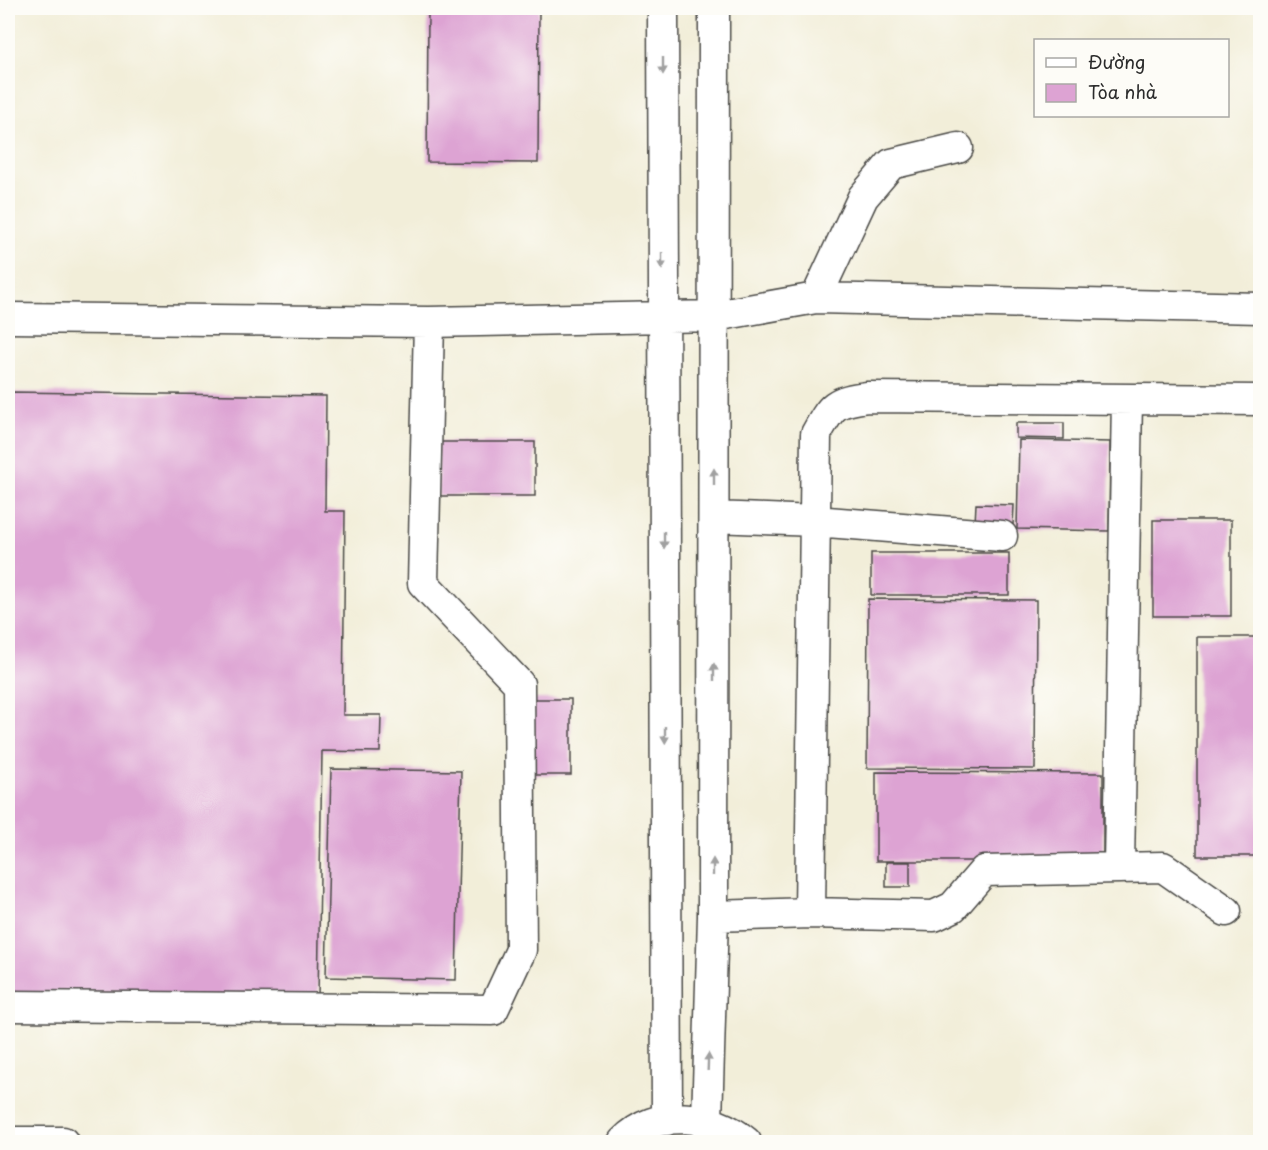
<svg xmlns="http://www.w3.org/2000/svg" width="1268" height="1150" font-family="'Playpen Sans',sans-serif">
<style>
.building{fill:#dda3d3}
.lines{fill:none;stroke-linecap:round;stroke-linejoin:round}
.minor-casing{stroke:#494845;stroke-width:33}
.minor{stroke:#fff;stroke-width:30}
.oneway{fill:#a0a0a0}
</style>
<rect width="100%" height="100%" fill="#fdfcf7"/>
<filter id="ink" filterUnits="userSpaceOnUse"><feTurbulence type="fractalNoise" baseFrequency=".0167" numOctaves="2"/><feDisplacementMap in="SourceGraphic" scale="12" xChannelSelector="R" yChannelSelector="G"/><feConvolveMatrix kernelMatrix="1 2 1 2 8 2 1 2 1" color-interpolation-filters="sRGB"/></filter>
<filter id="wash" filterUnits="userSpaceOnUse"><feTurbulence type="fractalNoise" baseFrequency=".008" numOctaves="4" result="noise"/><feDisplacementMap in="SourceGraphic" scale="24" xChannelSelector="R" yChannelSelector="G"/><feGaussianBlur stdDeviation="1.35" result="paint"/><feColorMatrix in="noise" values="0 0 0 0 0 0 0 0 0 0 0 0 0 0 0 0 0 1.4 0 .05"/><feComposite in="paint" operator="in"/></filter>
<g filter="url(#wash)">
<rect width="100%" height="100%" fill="#f2eed9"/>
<g id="blocks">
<!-- building -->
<path class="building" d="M428,8H539L538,163L427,162Z
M8,392L326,396L325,511H345L343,715H381L380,752L322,751L318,998L8,994Z
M1016,423H1064V439L1016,438Z
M1019,440L1110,442L1109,531L1017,529Z
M438,442H535V496H438Z
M976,504L1014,505L1013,525L975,524Z
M1153,520H1231V616H1153Z
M871,553H1009V595H871Z
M868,599L1036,600L1035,769L867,768Z
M1197,637H1259V856H1197Z
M533,699H571V775H533Z
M331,769L461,771L456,980L326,977Z
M876,772L1103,773V861H876Z
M886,862H910V887H886Z"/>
</g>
</g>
<g filter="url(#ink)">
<use href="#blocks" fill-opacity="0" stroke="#494845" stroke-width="1.5"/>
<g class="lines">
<defs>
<path id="minor" d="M663,8L667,1120
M816,298L863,197L891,164L958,148
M8,318L429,322
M714,517L815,521L1002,536
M1119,866L1127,399
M810,913L816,434C832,405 834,401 868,397L1260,400
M713,916L810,913L934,916L953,907L984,871L1163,867L1226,911
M8,1006L493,1010L521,950L519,684L423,583L429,322L715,316L816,298L1260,308
M707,1120L713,916L714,8
M8,1142H63
M623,1142C656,1107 712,1114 746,1142"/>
</defs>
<!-- minor casing -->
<use href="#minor" class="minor-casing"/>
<!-- minor -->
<use href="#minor" class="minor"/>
</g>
<!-- one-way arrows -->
<defs><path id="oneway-solid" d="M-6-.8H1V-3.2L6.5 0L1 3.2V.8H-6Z" transform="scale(1.5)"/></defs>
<g class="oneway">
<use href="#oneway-solid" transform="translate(663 66) rotate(90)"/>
<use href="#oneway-solid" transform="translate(662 261) rotate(90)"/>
<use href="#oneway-solid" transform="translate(714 477) rotate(-90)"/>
<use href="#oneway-solid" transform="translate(664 540) rotate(90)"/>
<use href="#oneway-solid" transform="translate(714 672) rotate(-90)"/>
<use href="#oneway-solid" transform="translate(665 735) rotate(90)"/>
<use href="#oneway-solid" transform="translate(713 867) rotate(-90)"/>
<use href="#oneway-solid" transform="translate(708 1062) rotate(-88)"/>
</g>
</g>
<!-- margin -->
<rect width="1268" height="1150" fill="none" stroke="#fdfcf7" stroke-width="30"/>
<!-- legend -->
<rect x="1034" y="39" width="195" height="78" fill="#fdfcf7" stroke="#a9a8a5" stroke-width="1.5"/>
<rect x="1046" y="58" width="30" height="9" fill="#ffffff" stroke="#a9a8a5" stroke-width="1.5"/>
<text x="1088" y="69" font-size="18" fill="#2b2b2b">Đường</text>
<rect x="1046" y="84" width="30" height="18" fill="#dda3d3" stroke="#a9a8a5" stroke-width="1.5"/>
<text x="1088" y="99" font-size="18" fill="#2b2b2b">Tòa nhà</text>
</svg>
